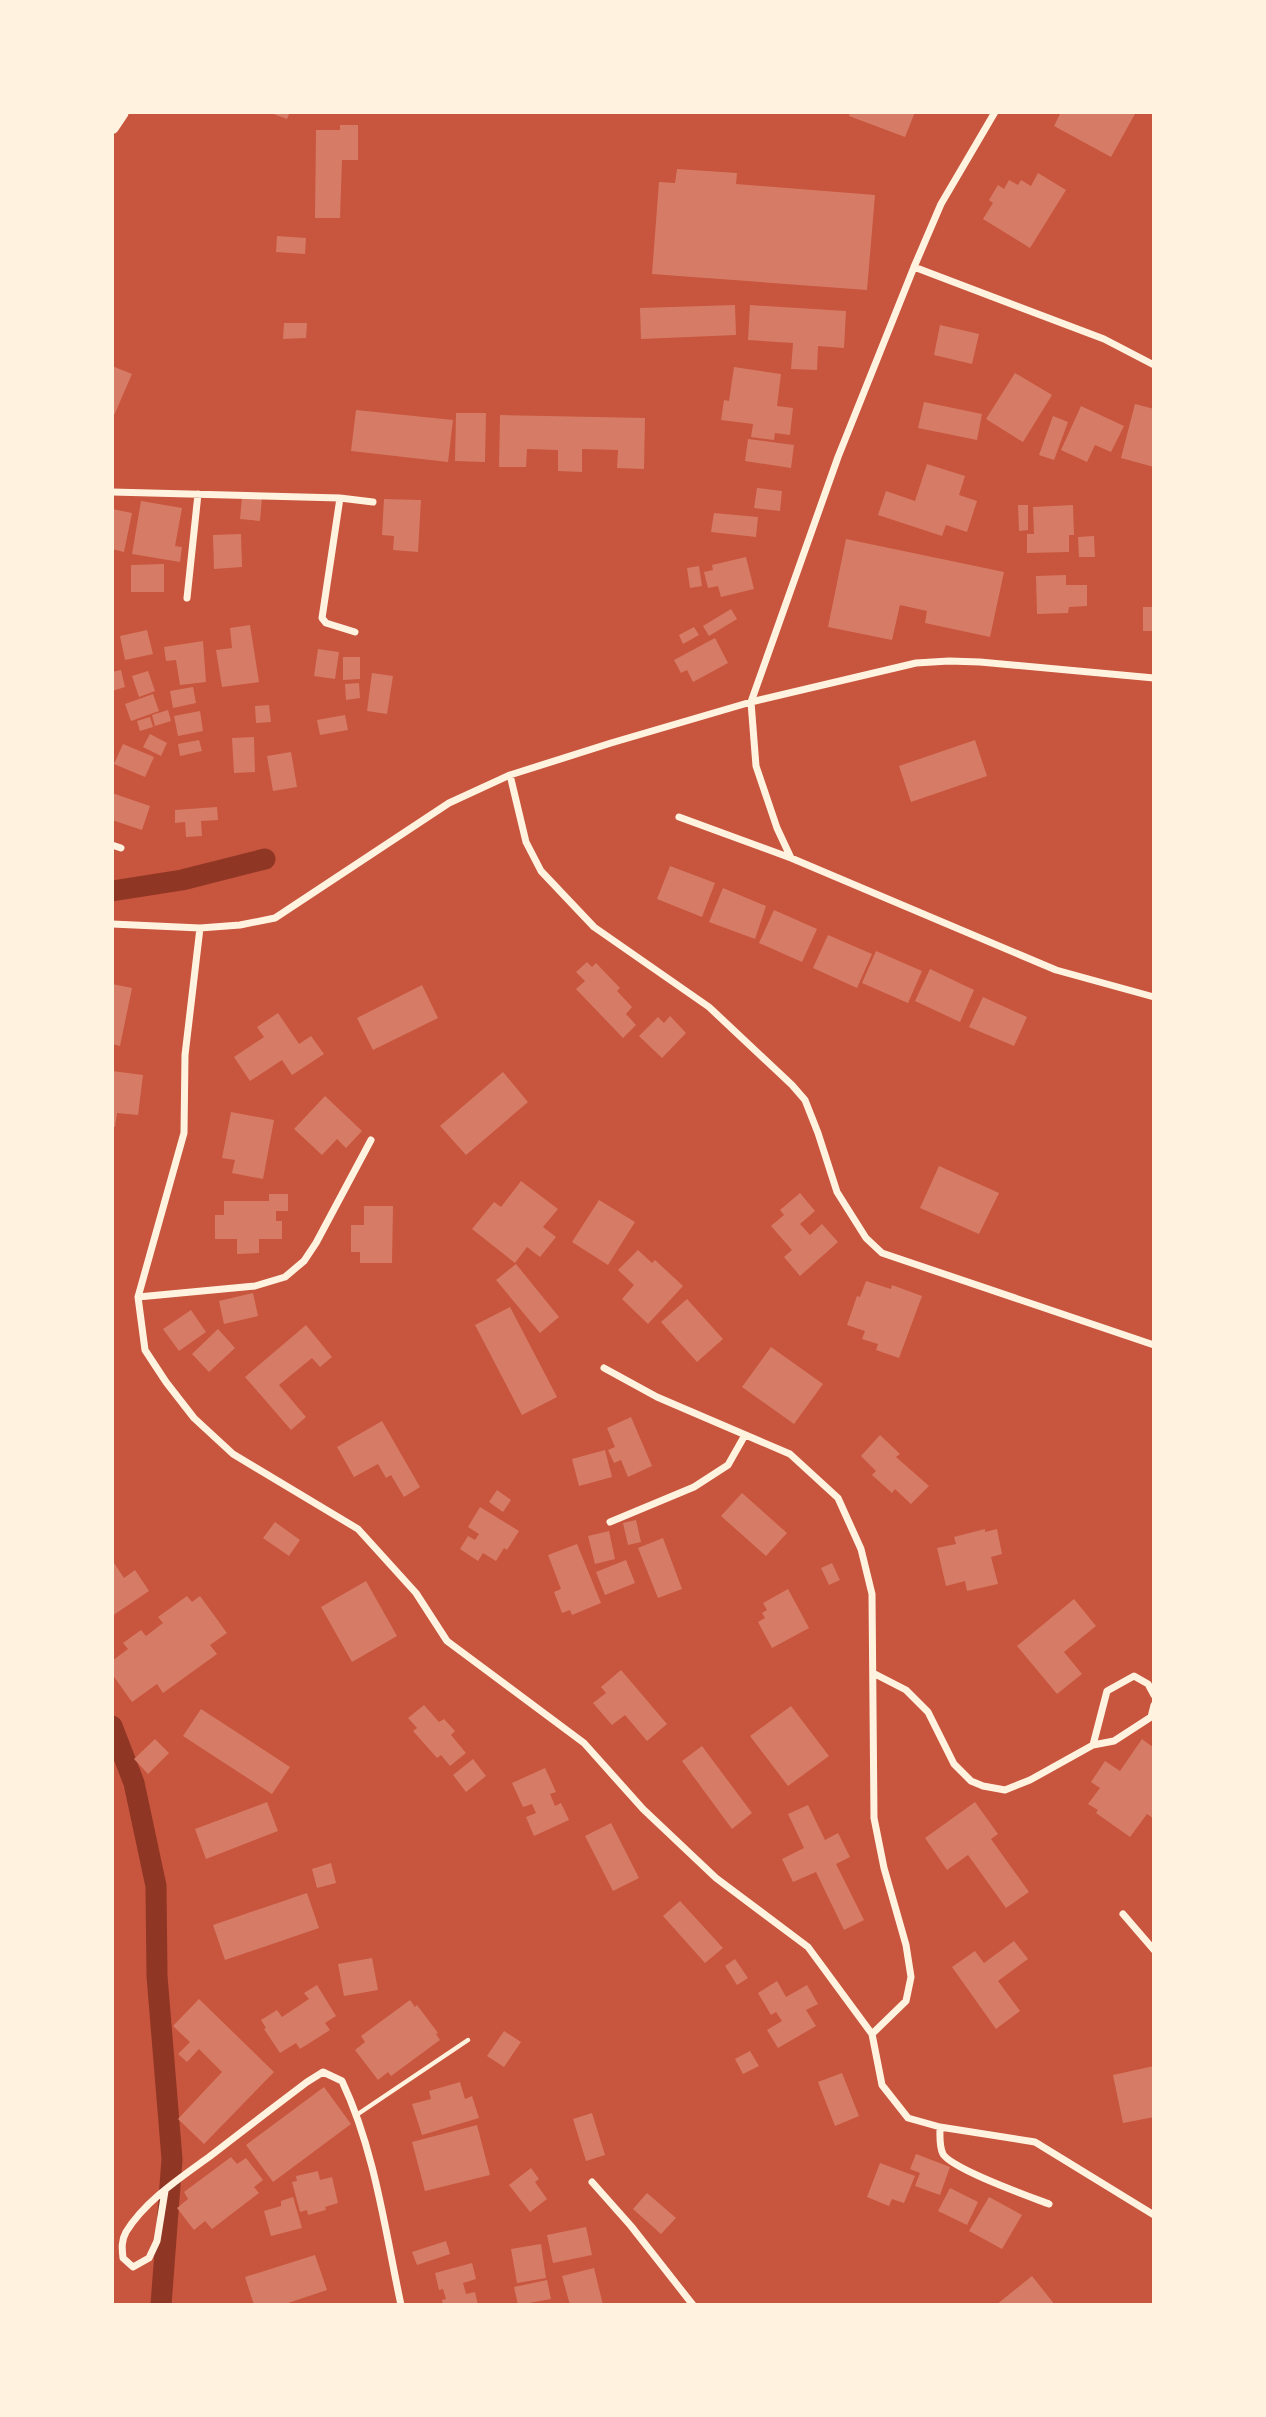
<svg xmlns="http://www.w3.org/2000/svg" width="1266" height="2417" font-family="Poppins,sans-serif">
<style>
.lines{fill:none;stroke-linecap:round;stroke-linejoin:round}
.canal{stroke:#8f3625;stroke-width:21}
.building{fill:#d67c66}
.service{stroke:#fff3e0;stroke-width:4.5}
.minor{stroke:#fff3e0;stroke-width:7}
.primary{stroke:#fff3e0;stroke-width:14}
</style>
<rect width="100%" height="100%" fill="#c8553d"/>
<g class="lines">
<!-- canal -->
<path class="canal" d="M112,891L182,880L265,859
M112,1726L134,1783L156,1886L157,1976L172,2159L161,2305"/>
</g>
<!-- building -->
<path class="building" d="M268,112H290L287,119Z
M850,112H915L905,137L849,116Z
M1061,112H1136L1111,157L1054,126Z
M340,125H358V160H342L340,218H315L316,130H340Z
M677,169L737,173L736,184L875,195L867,290L652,274L659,182L675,183Z
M1038,173L1066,190L1030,248L983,219L993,203L989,200L998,185L1004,189L1009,180L1018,185L1021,180L1031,186Z
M277,236L306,238L305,254L276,252Z
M735,305L736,335L641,339L640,308Z
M750,305L846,311L844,348L818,346L817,370L791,369L793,343L748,340Z
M284,323H307L306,338L283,339Z
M940,325L979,334L972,364L934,355Z
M112,366L132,374L112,420Z
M734,367L781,374L777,406L793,408L790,435L775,433L774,440L751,437L753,424L721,420L724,400L729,401Z
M1015,373L1052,395L1023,442L986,419Z
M924,402L982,414L977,440L918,428Z
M1135,404L1154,409V467L1121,458Z
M1081,406L1124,426L1111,452L1095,445L1087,462L1061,450Z
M356,410L453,420L448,462L351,451Z
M456,413H486L485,462L455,461Z
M500,415L645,418L644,469L617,468L618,450L582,449V472L558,471V450L527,449L526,467H499Z
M1053,416L1068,422L1054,460L1039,455Z
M748,439L794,445L791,468L745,461Z
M927,464L965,476L959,495L977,501L967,532L946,525L942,536L878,515L886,491L915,501Z
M757,488L782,491L780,511L754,508Z
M242,497L262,498L260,521L240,519Z
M384,499L421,500L418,552L393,550L394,536L382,535Z
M141,501L182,508L175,546L182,547L180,562L132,554Z
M1018,505H1028V530L1019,531Z
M1073,505L1074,535H1069V552L1027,553V534H1034L1033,507Z
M112,509L132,513L124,552L112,549Z
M714,513L758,517L756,537L711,532Z
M241,534L242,567L214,569L213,535Z
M1094,536L1095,557H1079L1078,537Z
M846,539L1004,572L990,637L925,623L927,611L900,605L892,640L828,627Z
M746,557L754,589L721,597L718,586L708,588L704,572L713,570L712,565Z
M164,564V592H131V565Z
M699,566L702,586L690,588L687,568Z
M1066,575V585H1087V606L1069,607L1068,613L1037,614L1036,576Z
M1143,607H1154V631H1143Z
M731,609L737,619L709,636L703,626Z
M250,625L259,682L222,687L216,650L232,648L230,628Z
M694,627L699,635L683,644L679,635Z
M147,630L153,654L125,660L120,636Z
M715,638L728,663L693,682L687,670L681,673L674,660Z
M203,641L206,682L180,685L176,660L166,661L164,647Z
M318,649L339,652L335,679L314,676Z
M343,657H360V679L343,680Z
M121,670L125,687L112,691V672Z
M148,671L155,691L139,697L132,676Z
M372,673L393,676L387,714L367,711Z
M359,683L360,698L346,700L345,684Z
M193,687L196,703L173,708L170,691Z
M153,694L159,711L131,721L125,704Z
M269,705L271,722L256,723L255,706Z
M168,710L171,721L155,726L152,715Z
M200,711L203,731L178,736L174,716Z
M345,715L348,730L320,735L317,720Z
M150,717L153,727L140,731L137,721Z
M150,734L167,743L161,756L143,747Z
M254,737L255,772L234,773L232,738Z
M199,740L202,751L180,756L178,744Z
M975,740L987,776L911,802L899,766Z
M123,744L154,757L145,777L114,764Z
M291,752L297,787L273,791L267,756Z
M112,793L150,806L142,830L112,820Z
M217,807L218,820L201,821L202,836L186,837L185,822L175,823V810Z
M670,866L715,883L702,917L657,899Z
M723,888L766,906L755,939L709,922Z
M774,910L817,929L802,962L759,943Z
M828,935L872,954L857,988L813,968Z
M876,951L922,971L908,1003L862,983Z
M587,962L592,967L596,963L620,988L617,991L632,1007L626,1014L636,1025L623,1038L576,989L585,981L576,972Z
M930,969L974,990L960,1022L915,1001Z
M112,984L132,988L120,1046L112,1044Z
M422,985L438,1018L373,1050L357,1018Z
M983,997L1027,1017L1014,1046L969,1027Z
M278,1013L299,1044L311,1036L324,1054L292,1075L282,1060L250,1081L234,1057L264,1037L257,1027Z
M670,1016L686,1033L662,1058L639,1036L658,1017L664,1023Z
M112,1071L143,1075L138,1115L117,1113L115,1127H112Z
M503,1072L528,1102L466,1155L440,1126Z
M325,1096L362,1131L346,1148L337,1139L322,1155L294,1129Z
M231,1112L274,1120L263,1179L232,1173L235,1160L222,1158Z
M939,1166L999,1193L979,1234L920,1208Z
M521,1181L558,1209L543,1227L556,1237L540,1257L527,1247L515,1263L472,1229L494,1202L501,1207Z
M800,1193L815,1211L800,1224L810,1235L822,1224L838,1242L800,1276L784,1257L792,1250L771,1226L784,1215L780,1210Z
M269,1194H288V1211H276V1221H282V1239H259V1253L237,1254V1239H215V1215H224V1201H269Z
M599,1200L635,1222L608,1265L572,1242Z
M364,1206H393L392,1263H360V1252H351V1225H364Z
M638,1250L652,1263L655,1260L683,1286L648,1324L622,1299L634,1285L618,1270Z
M516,1264L559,1317L540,1333L496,1280Z
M866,1281L891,1289L892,1285L922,1296L899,1358L876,1350L878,1344L862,1339L865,1331L847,1325L857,1296L860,1297Z
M253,1293L258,1316L224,1324L219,1301Z
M687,1299L723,1339L697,1362L661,1322Z
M510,1307L557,1397L522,1415L475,1325Z
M191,1310L206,1332L179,1351L163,1329Z
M306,1325L332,1357L320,1367L312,1358L279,1385L306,1417L291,1430L245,1377Z
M218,1329L235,1348L209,1372L192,1354Z
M771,1347L823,1384L794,1424L742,1387Z
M631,1417L652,1466L628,1477L621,1460L614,1463L608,1450L615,1447L607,1428Z
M382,1421L420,1487L404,1497L391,1475L386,1478L378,1464L354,1477L337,1447Z
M880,1435L900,1454L896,1457L929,1486L911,1504L895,1489L892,1493L872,1475L876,1471L861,1456Z
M605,1450L612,1477L579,1486L572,1459Z
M497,1490L511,1500L503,1512L489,1502Z
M742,1493L787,1533L766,1556L721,1516Z
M480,1507L519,1531L507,1550L504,1548L496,1561L483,1553L478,1561L460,1549L468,1536L475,1540L479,1534L468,1527Z
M636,1520L641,1542L628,1545L623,1523Z
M275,1522L300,1540L289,1556L263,1538Z
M985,1529V1532L997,1529L1002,1554L991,1557L998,1584L967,1591L965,1581L946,1586L937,1548L956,1544L954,1537Z
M609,1531L615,1559L595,1564L588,1536Z
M663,1538L682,1589L658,1598L638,1548Z
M577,1544L601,1603L572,1615L570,1610L562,1613L554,1592L561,1589L548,1555Z
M112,1560L124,1578L135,1570L149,1591L112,1616Z
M626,1560L635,1583L605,1595L596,1572Z
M832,1563L840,1580L829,1585L821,1568Z
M366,1581L397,1636L352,1662L321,1607Z
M788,1589L809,1628L772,1648L758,1622L765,1618L762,1613L767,1610L763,1603Z
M187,1596L192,1602L200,1596L227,1633L210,1645L217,1654L163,1693L157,1684L132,1702L112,1674V1661L128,1649L123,1643L141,1630L146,1636L163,1623L158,1617Z
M1074,1599L1096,1626L1064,1652L1082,1674L1057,1694L1017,1646Z
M621,1670L667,1724L647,1741L625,1715L612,1725L593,1703L606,1693L601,1687Z
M424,1705L439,1722L444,1719L455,1731L451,1735L466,1753L450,1766L441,1755L437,1758L413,1731L417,1728L408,1718Z
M791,1706L829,1756L788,1786L750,1736Z
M201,1709L290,1767L272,1794L183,1736Z
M155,1739L169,1753L148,1774L134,1759Z
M1142,1739L1154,1748V1819L1147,1814L1130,1837L1096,1813L1098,1810L1088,1804L1100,1788L1091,1782L1105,1761L1120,1771Z
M702,1746L752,1813L732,1829L682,1761Z
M473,1759L486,1776L466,1792L453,1775Z
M545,1768L556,1792L550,1794L555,1806L561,1803L569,1820L534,1836L526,1817L536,1813L532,1804L523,1807L512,1783Z
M267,1802L278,1831L206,1859L195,1829Z
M975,1802L998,1834L991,1839L1029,1892L1006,1908L968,1855L947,1870L925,1838Z
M808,1805L825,1840L838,1833L850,1857L836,1864L864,1920L844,1930L816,1872L793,1882L782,1859L804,1848L788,1814Z
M611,1823L639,1878L613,1891L585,1836Z
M331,1863L336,1883L317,1888L312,1869Z
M307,1893L319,1928L225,1960L213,1925Z
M680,1901L723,1948L705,1963L663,1916Z
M1014,1941L1028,1959L998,1981L1020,2011L996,2029L952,1967L975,1951L984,1963Z
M372,1958L378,1990L344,1996L338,1964Z
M735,1959L748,1978L737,1985L725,1966Z
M777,1981L786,1997L807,1985L818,2004L806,2010L816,2026L778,2048L767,2030L782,2021L776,2012L771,2015L758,1993Z
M317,1985L336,2016L325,2023L330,2030L300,2049L296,2043L280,2053L264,2029L266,2028L261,2020L277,2010L282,2017L309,1999L304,1993Z
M199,1999L274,2072L204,2144L178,2119L222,2072L199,2049L187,2062L178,2054L190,2042L173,2026Z
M410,2000L415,2007L417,2005L438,2033L436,2034L440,2040L391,2076L388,2072L378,2080L355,2050L365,2042L361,2036Z
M504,2031L521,2042L504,2067L487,2056Z
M750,2051L759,2066L743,2074L735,2059Z
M1154,2066V2117L1123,2123L1113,2075Z
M842,2073L859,2116L835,2126L818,2082Z
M460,2082L465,2099L472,2096L479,2118L422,2135L412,2104L431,2099L429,2091Z
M324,2087L351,2124L273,2182L246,2145Z
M592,2113L605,2155L586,2161L573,2119Z
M477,2125L490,2175L425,2191L412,2142Z
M916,2154L950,2167L940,2195L915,2186L920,2173L910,2169Z
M231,2157L237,2164L246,2158L263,2180L254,2187L259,2193L212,2229L205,2221L194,2230L177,2208L188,2199L184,2192Z
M880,2163L915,2176L904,2203L892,2199L889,2206L867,2197Z
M531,2168L539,2179L535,2182L547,2199L530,2212L509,2185Z
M318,2171L320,2180L332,2177L338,2203L325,2207L326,2210L308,2215L307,2210L300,2212L292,2182L297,2181L296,2176Z
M950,2188L978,2202L967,2225L938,2211Z
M647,2193L676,2218L661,2234L633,2209Z
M293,2197L302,2228L271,2236L264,2211L281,2206V2201Z
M989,2197L1022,2215L1002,2249L969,2231Z
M586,2227L592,2255L553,2263L547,2235Z
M446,2241L450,2254L417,2265L412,2252Z
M541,2244L546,2278L517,2283L511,2249Z
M315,2255L327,2290L282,2305H254L245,2277Z
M472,2263L476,2279L463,2283L466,2294L475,2292L478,2305H443L442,2300L446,2299L443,2289L439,2290L435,2273Z
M594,2268L603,2305H570L562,2276Z
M1032,2276L1055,2305H996Z
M547,2280L551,2299L518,2305L514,2287Z"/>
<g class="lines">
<!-- service -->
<path class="service" d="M358,2114L468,2040"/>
<!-- minor -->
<path class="minor" d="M995,112L941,204L914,267L838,457L751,702L756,766L777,828L791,858L1056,970L1154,997
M914,267L1104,339L1154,365
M112,492L340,498L373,502
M340,498L322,618L326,623L355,632
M187,598L198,494
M510,775L526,842L541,871L594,927L709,1007L792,1085L805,1100L818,1133L837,1192L866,1238L882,1253L1154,1345
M679,817L791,858
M112,845L121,848
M112,924L200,928L240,925L275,918L449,803L510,775L611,743L751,702L916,663L949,661L980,662L1154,678
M200,928L185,1055L184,1133L138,1297L145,1350L166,1382L194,1418L233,1454L358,1529L416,1593L447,1641L584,1743L643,1809L716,1878L808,1947L872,2034L882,2085L908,2118L940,2127L1035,2142L1154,2215
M138,1297L255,1286L285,1277L304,1261L316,1243L371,1140
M604,1368L657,1397L790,1454L838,1498L861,1549L872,1594L874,1818L884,1868L906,1945L911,1977L906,2001L872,2034
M610,1522L694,1487L728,1465L745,1435
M873,1673L906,1690L928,1712L954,1764L971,1781L983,1786L1005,1790L1030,1780L1093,1745L1107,1691L1134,1676L1148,1684L1154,1695
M1093,1745L1114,1741L1151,1717L1154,1705
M1123,1914L1154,1950
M940,2127C940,2136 939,2146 943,2154C952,2169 1028,2196 1049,2204
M592,2182L631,2226L693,2305
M165,2191L157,2241L149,2258L133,2267L123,2258C122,2249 121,2241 126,2232C145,2201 180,2178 209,2157C241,2132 274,2107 307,2082L323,2072L342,2081C375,2151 385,2230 401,2305"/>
<!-- primary -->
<path class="primary" d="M112,127L122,112"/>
</g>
<!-- border -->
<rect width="1266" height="2417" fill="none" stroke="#fff3e0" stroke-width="228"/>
</svg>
